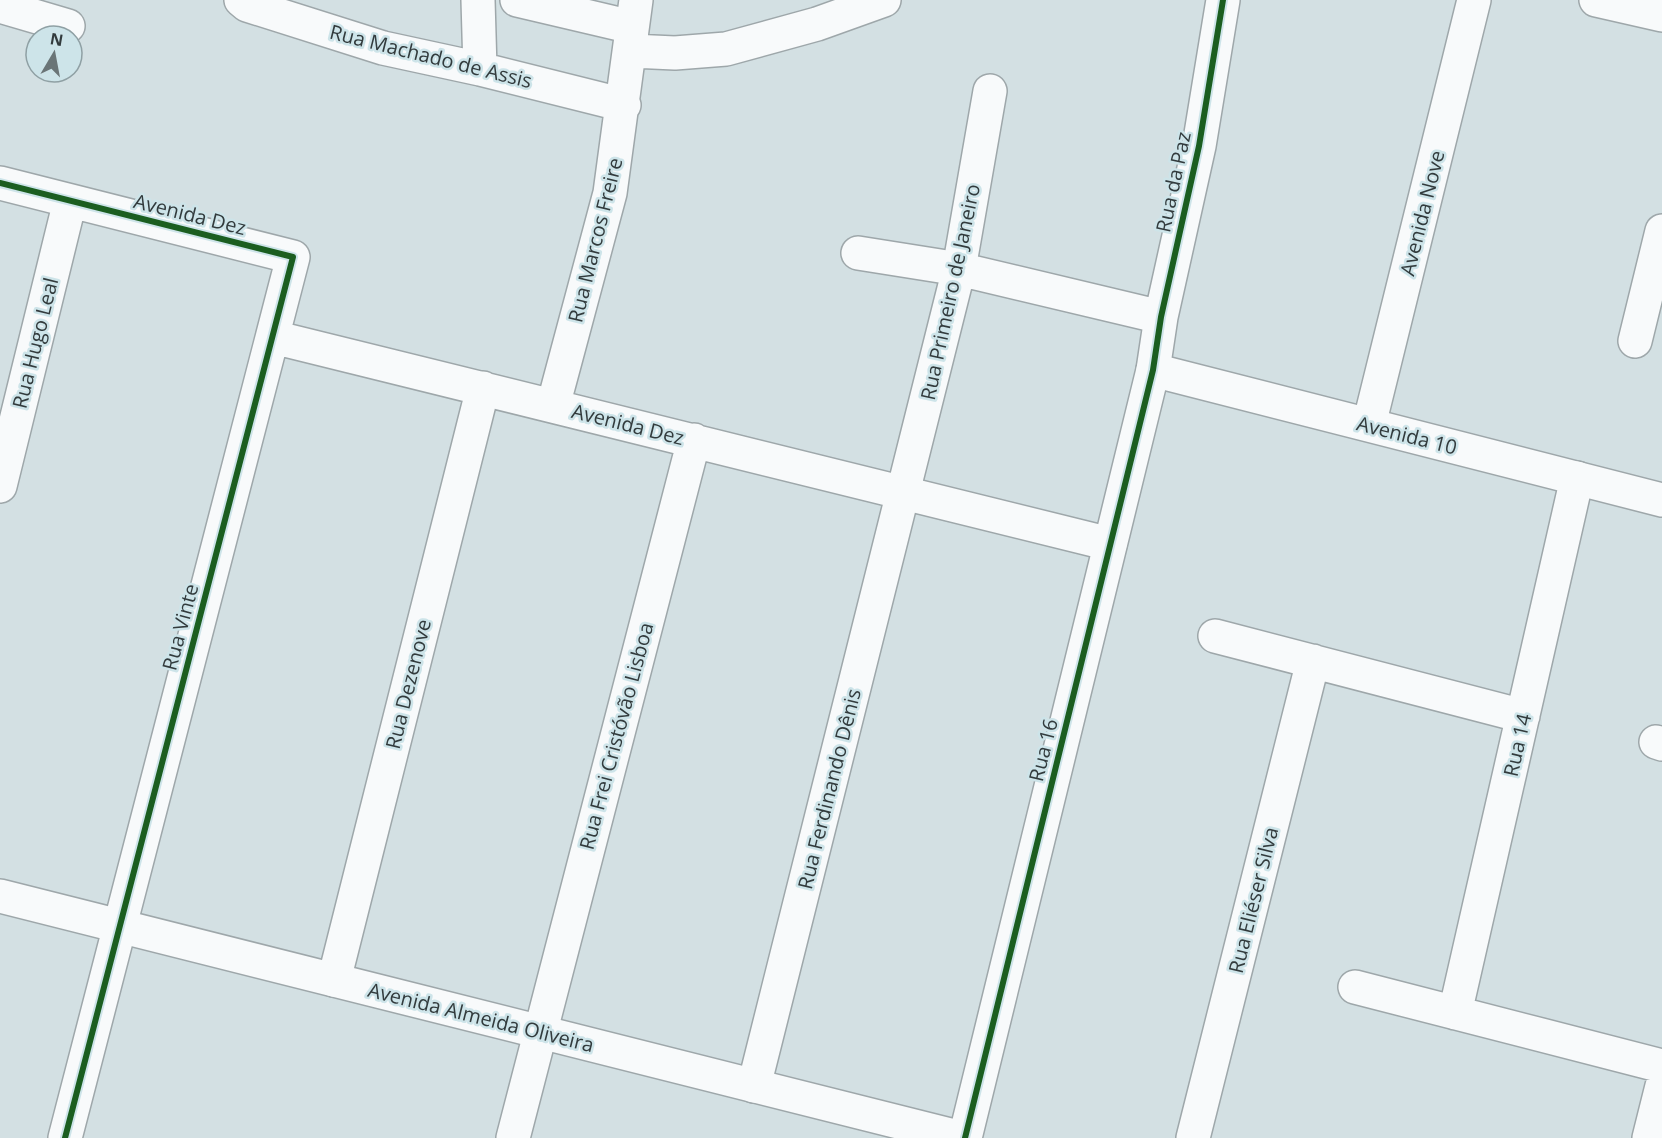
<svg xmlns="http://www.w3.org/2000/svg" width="1662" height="1138" font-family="'Open Sans',sans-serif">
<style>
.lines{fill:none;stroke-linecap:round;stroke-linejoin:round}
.minor-casing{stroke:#9ea7aa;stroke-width:36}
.tertiary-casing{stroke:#9ea7aa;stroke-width:36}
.minor{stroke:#f8fafb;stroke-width:33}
.tertiary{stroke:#f8fafb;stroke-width:33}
.cycleway-casing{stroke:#cde4e9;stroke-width:10}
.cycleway{stroke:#1b5e20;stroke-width:6}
.labels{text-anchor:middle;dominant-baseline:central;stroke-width:5;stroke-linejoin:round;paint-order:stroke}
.street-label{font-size:20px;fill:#323b3d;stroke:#cde4e9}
</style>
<rect width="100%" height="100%" fill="#d3e0e3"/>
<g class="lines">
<defs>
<path id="minor" d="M241,0L247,5L383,48L480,69L624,105
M478,0L480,69
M517,0L632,27
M1596,0L1662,15
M0,6L68,26
M631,51L675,53L726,49L817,24L884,0
M0,183L293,257L65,1138
M858,253L959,269L1161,317
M273,337L1110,544
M1635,341L1662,231
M1153,370L1161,317L1199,146L1223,0
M553,406L610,193L636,0
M0,486L70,201
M1215,636L1523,716
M1656,742L1662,744
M334,980L483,388
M1355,987L1662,1066
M1455,1013L1577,478
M754,1086L959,269L990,91
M513,1138L694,440
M1193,1138L1313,661
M1649,1138L1662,1086"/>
<path id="tertiary" d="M1369,425L1474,0
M0,896L962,1138
M965,1138L1153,370L1662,500"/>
</defs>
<!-- minor casing -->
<use href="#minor" class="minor-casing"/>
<!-- tertiary casing -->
<use href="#tertiary" class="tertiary-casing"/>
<!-- minor -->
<use href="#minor" class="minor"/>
<!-- tertiary -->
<use href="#tertiary" class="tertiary"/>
<defs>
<path id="cycleway" d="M0,183L293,257L65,1138
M965,1138L1153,370L1161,317L1199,146L1223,0"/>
</defs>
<!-- cycleway casing -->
<use href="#cycleway" class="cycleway-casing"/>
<!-- cycleway -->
<use href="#cycleway" class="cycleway"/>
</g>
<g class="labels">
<!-- street labels -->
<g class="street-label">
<text transform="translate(431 56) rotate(14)">Rua Machado de Assis</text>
<text transform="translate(1173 182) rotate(-78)">Rua da Paz</text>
<text transform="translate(1422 213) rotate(-76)">Avenida Nove</text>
<text transform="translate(190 214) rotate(14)">Avenida Dez</text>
<text transform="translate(595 240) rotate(-76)">Rua Marcos Freire</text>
<text transform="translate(950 292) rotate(-78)">Rua Primeiro de Janeiro</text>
<text transform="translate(35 343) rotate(-76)">Rua Hugo Leal</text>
<text transform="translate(628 424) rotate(14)">Avenida Dez</text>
<text transform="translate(1407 435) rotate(14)">Avenida 10</text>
<text transform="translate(180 627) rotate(-75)">Rua Vinte</text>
<text transform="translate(408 684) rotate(-76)">Rua Dezenove</text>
<text transform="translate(616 736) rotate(-75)">Rua Frei Cristóvão Lisboa</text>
<text transform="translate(1517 745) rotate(-77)">Rua 14</text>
<text transform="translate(1043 750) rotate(-76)">Rua 16</text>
<text transform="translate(829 789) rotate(-76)">Rua Ferdinando Dênis</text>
<text transform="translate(1253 900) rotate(-76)">Rua Eliéser Silva</text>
<text transform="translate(481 1017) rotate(14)">Avenida Almeida Oliveira</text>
</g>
</g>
<!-- north arrow -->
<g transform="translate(54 54) rotate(10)"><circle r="28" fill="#cde4e9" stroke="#8fa0a4" stroke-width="1.5"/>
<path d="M0-4.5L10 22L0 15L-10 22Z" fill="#6a7577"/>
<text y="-9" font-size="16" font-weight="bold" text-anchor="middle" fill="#323b3d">N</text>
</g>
</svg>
